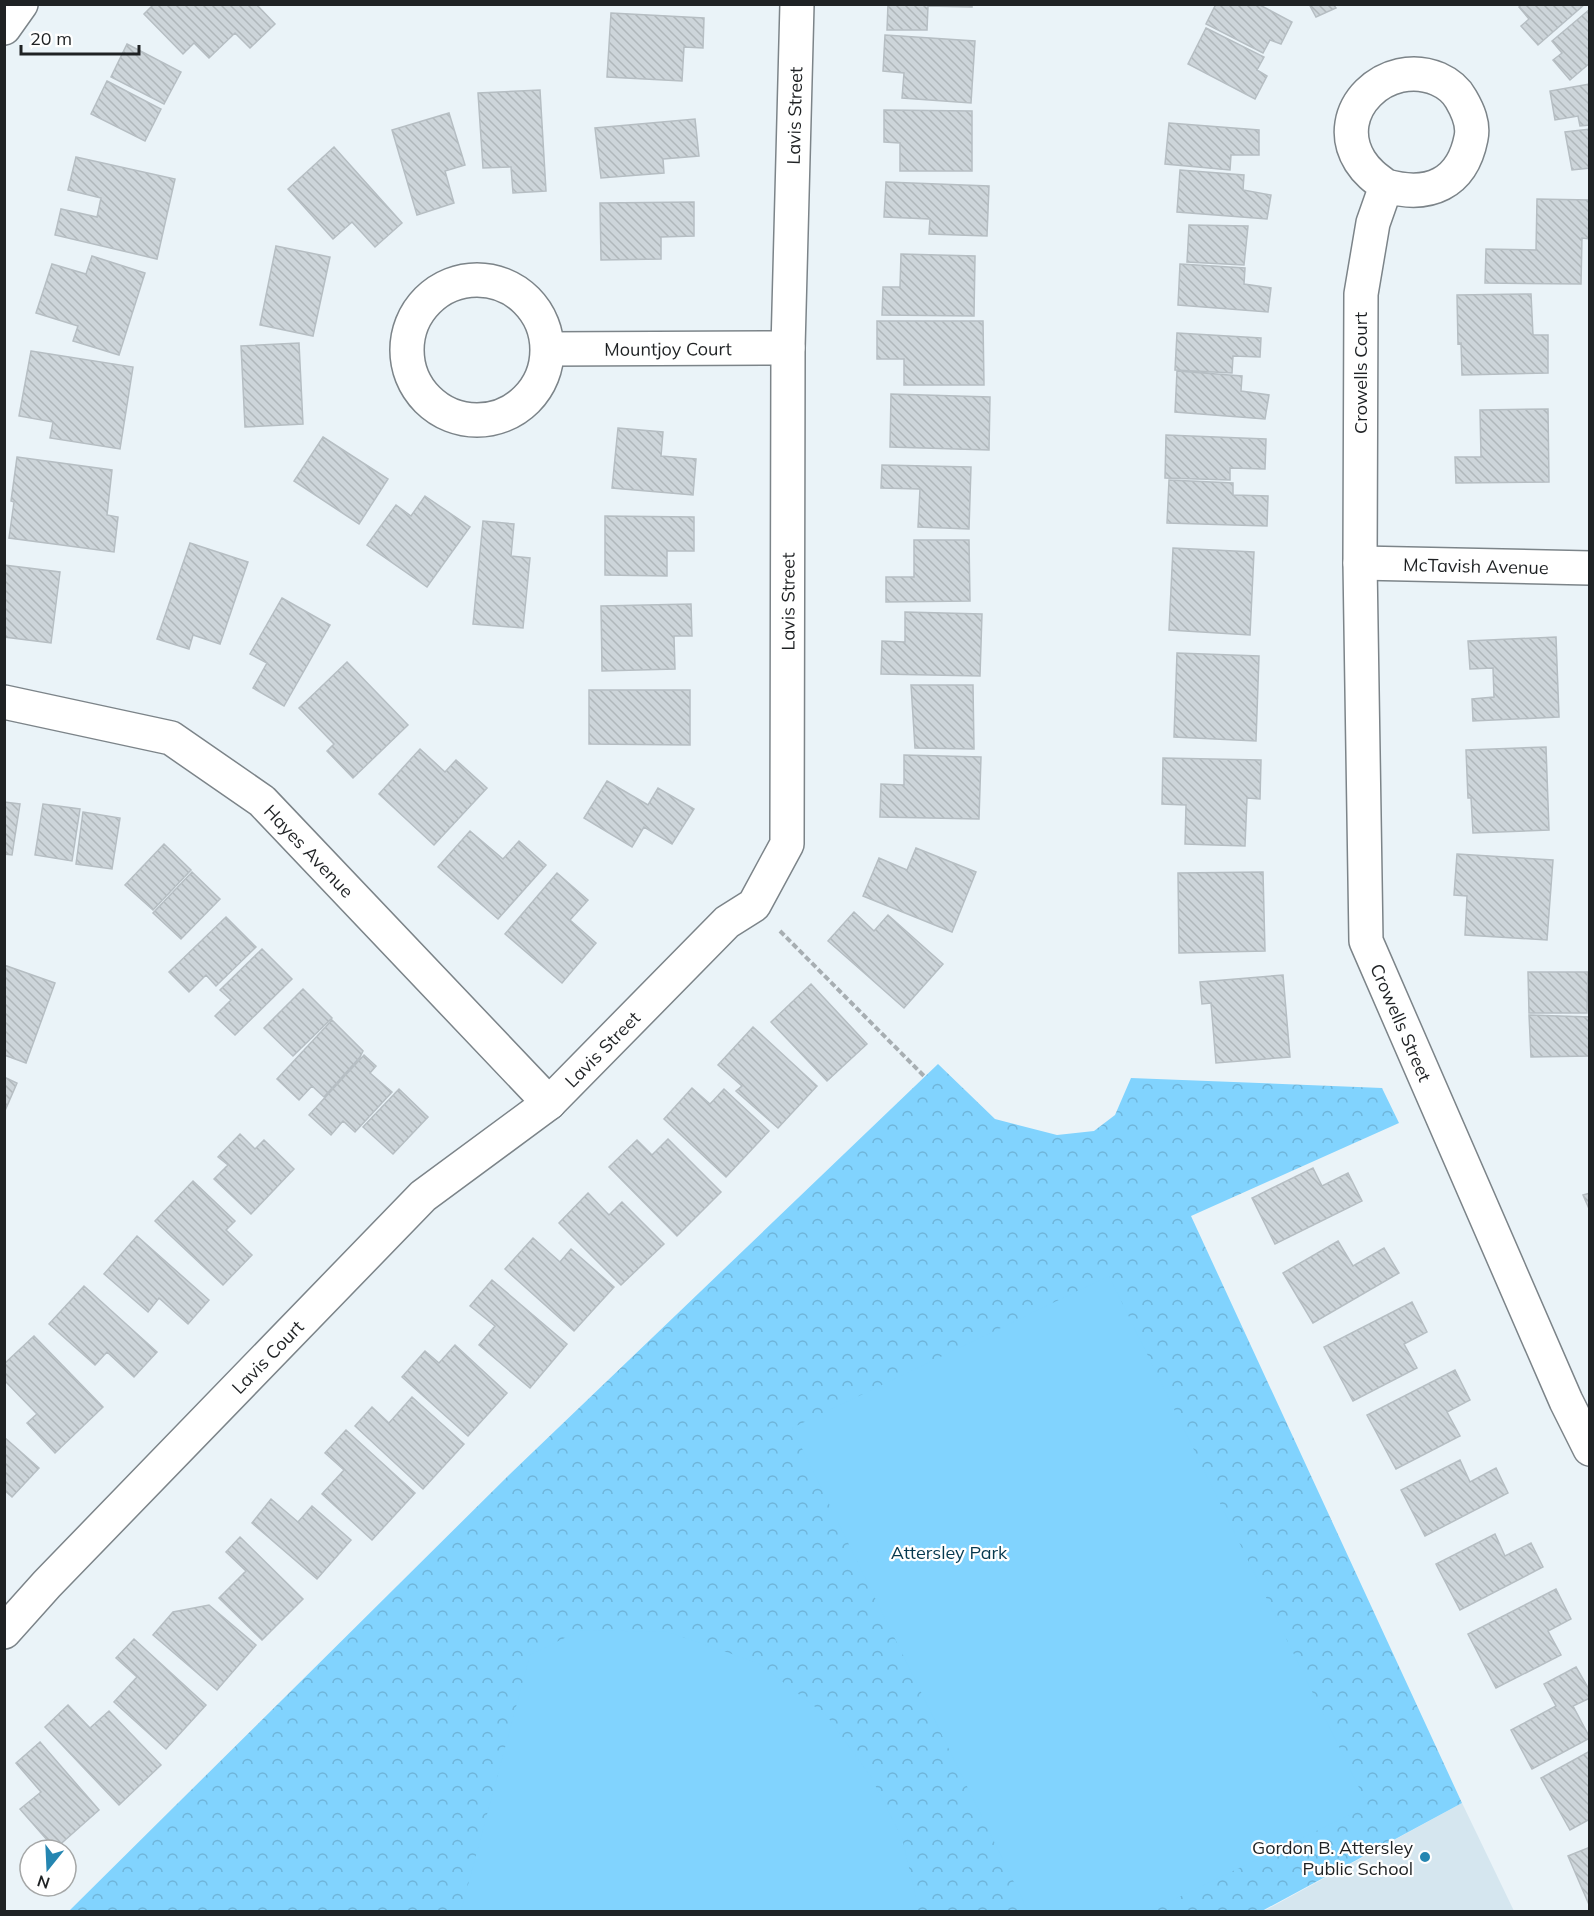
<svg xmlns="http://www.w3.org/2000/svg" width="1594" height="1916" font-family="Mulish,sans-serif">
<style>
.built{fill:#d5e6ef}
.park{fill:url(#park-crowns)}
.pitch{fill:#81d3fe}
.building{fill:url(#building-back-hatch);stroke:#b6bec3;stroke-width:1.5}
.lines{fill:none;stroke-linecap:round;stroke-linejoin:round}
.street-casing{stroke:#7c8489;stroke-width:36}
.path{stroke:#a7aeb2;stroke-width:4;stroke-dasharray:6 3;stroke-linecap:butt}
.street{stroke:#fff;stroke-width:33}
.poi-dot{fill:#2586b1;stroke:#fff;stroke-width:2}
.labels{text-anchor:middle;dominant-baseline:central;stroke-width:4.5;stroke-linejoin:round;paint-order:stroke}
.street-label{font-size:18px;fill:#1f2224;stroke:#fff}
.park-label{font-size:18px;fill:#05394f;stroke:#fff}
.poi-label{font-size:18px;fill:#1f2224;stroke:#fff;text-anchor:end}
</style>
<defs>
<pattern id="park-crowns" width="20" height="18" patternUnits="userSpaceOnUse" patternTransform="scale(1.5)"><rect width="20" height="18" fill="#81d3fe"/><path d="M2 6a3 3 0 1 1 6 0M12 15a3 3 0 1 1 6 0" fill="none" stroke="#6fb5da"/></pattern>
<pattern id="building-back-hatch" width="6" height="6" patternUnits="userSpaceOnUse" patternTransform="scale(1.5)"><rect width="6" height="6" fill="#cdd5da"/><path d="M-1 5l2 2M0 0l6 6M5-1l2 2" fill="none" stroke="#b0b7bb"/></pattern>
</defs>
<rect width="100%" height="100%" fill="#eaf3f8"/>
<!-- built -->
<path class="built" d="M1462,1803L1514,1911L1262,1912Z"/>
<!-- park -->
<path class="park" d="M938,1064L995,1119L1057,1135L1094,1131L1115,1115L1131,1078L1382,1088L1399,1123L1191,1216L1462,1803L1262,1911L68,1912L510,1474Z"/>
<!-- pitch -->
<path class="pitch" d="M1109,1276L1368,1806L1150,1911H1028L792,1428Z
M581,1630L668,1632L758,1663L827,1716L871,1777L902,1838L916,1897V1911H461L530,1655Z"/>
<!-- building -->
<path class="building" d="M154,4H256L275,24L250,48L235,33L209,58L194,43L183,54L144,14Z
M888,4H972V7L928,6L927,30H887Z
M1216,4H1258L1292,22L1281,44L1270,40L1263,53L1206,24Z
M1309,4H1333L1336,8L1316,17Z
M1522,4H1585L1538,45L1521,26L1529,19L1519,7Z
M1590,9V63L1570,80L1553,60L1562,53L1552,41Z
M611,13L704,18L703,48L684,47L682,81L607,77Z
M1206,28L1264,57L1257,70L1267,76L1255,99L1188,64Z
M885,35L975,41L971,103L902,98L904,73L883,71Z
M127,44L181,72L164,104L111,77Z
M107,81L161,109L145,141L91,114Z
M1590,84V125L1580,126L1578,116L1555,120L1550,91Z
M540,90L546,191L513,193L511,167L483,168L478,93Z
M884,110L972,111V171H900V143L884,142Z
M449,113L465,165L445,171L454,203L417,215L392,130Z
M695,119L699,156L663,159L664,173L601,178L595,128Z
M1169,123L1259,130V155H1231L1230,170L1165,164Z
M1590,129V168L1572,170L1565,132Z
M334,147L402,223L375,247L352,222L333,239L288,189Z
M76,157L175,179L157,259L55,235L61,209L97,217L101,198L68,190Z
M1180,170L1244,175L1243,190L1271,195L1267,219L1177,212Z
M886,182L989,186L987,236L929,234L930,219L884,217Z
M1537,199L1590,200V239L1582,238L1581,284L1485,283L1486,249L1536,250Z
M694,202V236L661,237V259L601,260L600,203Z
M1189,225L1248,226L1244,265L1187,262Z
M276,246L330,257L313,336L260,325Z
M901,254L975,256L974,316L882,315L883,287H900Z
M92,256L145,273L119,355L73,341L78,326L36,313L52,264L86,274Z
M1180,264L1245,268L1244,284L1271,288L1268,312L1178,305Z
M1531,294L1533,335H1548V373L1462,375L1461,343L1458,344L1457,295Z
M877,321H983L984,385H904V359H877Z
M1177,333L1261,338L1260,357L1233,356L1232,373L1175,370Z
M299,343L303,424L245,427L241,346Z
M31,351L133,367L120,449L50,438L53,422L19,416Z
M1177,371L1242,376L1241,391L1269,395L1265,419L1175,412Z
M891,394L990,397L989,450L890,447Z
M1548,409L1549,482L1456,483L1455,457H1481L1480,410Z
M618,428L663,432L661,456L696,459L693,495L612,488Z
M1166,435L1266,439L1265,469L1230,468V480L1165,478Z
M323,437L388,479L359,524L294,481Z
M17,457L112,470L107,515L118,517L114,552L9,538L14,502L11,501Z
M882,465L971,467L969,529L918,527L920,489L881,488Z
M1169,480L1233,483V495L1268,496L1267,526L1167,523Z
M425,496L470,527L427,587L367,545L396,505L411,516Z
M605,516L694,517V551H667V576L605,575Z
M483,521L514,524L511,556L530,558L523,628L473,624Z
M914,540H969L970,601L886,602V577H914Z
M190,543L248,562L220,644L193,635L189,649L157,639Z
M1173,548L1254,552L1250,635L1169,630Z
M4,565L60,572L51,643L4,637Z
M282,598L330,625L284,706L253,688L267,663L250,654Z
M691,604L692,636H674L675,669L602,671L601,606Z
M905,612L982,614L980,676L881,674L882,641L905,642Z
M1556,637L1559,717L1473,721L1472,699L1494,697L1493,668L1470,669L1468,641Z
M1177,653L1259,656L1256,741L1174,737Z
M347,662L408,725L353,778L327,751L334,744L299,708Z
M911,685H973L974,749L915,748Z
M589,690H690V745L589,744Z
M1546,747L1549,830L1473,833L1471,798H1468L1466,750Z
M420,749L445,772L456,760L487,788L434,845L379,794Z
M904,755L981,757L979,819L880,817L881,784L904,785Z
M1163,758L1261,760L1260,799L1247,798L1245,846L1185,844L1186,805L1162,804Z
M607,781L648,805L658,788L694,809L672,844L644,827L632,847L584,818Z
M4,802L20,804L12,855L4,854Z
M43,804L80,809L72,861L35,855Z
M83,812L120,818L112,869L76,864Z
M470,831L503,859L519,841L546,865L498,919L438,867Z
M164,844L191,870L153,910L125,885Z
M916,848L976,872L952,932L863,896L879,858L907,870Z
M1457,854L1553,860L1547,940L1465,935L1467,896L1454,895Z
M192,872L220,899L181,939L153,913Z
M1263,872L1265,951L1179,953L1178,873Z
M557,873L588,900L570,920L596,943L562,983L505,934Z
M854,912L874,931L888,915L943,964L904,1008L828,941Z
M226,917L256,947L216,986L206,975L189,992L169,972Z
M262,949L292,979L235,1035L215,1016L231,1000L220,990Z
M4,965L55,983L26,1063L4,1055Z
M1528,972H1588L1587,1013H1529Z
M1283,975L1290,1057L1216,1063L1211,1003L1202,1004L1200,982Z
M811,984L867,1044L827,1081L771,1022Z
M303,989L332,1018L293,1056L264,1028Z
M1529,1015L1590,1017V1056L1531,1057Z
M332,1020L363,1051L360,1057L324,1097L312,1086L299,1100L277,1079Z
M753,1027L817,1086L778,1128L736,1091L742,1086L718,1065Z
M364,1055L376,1066L370,1073L392,1092L355,1132L343,1121L331,1135L309,1115Z
M4,1077L17,1083L4,1113Z
M692,1088L710,1104L724,1089L769,1131L726,1177L664,1119Z
M399,1089L428,1117L393,1154L363,1127Z
M240,1134L255,1149L264,1140L294,1169L251,1214L214,1179L228,1165L218,1157Z
M668,1139L721,1192L677,1236L609,1167L637,1140L652,1155Z
M1313,1168L1322,1186L1348,1173L1362,1201L1275,1244L1252,1198Z
M193,1181L235,1221L226,1230L252,1255L223,1285L155,1221Z
M588,1193L609,1215L622,1202L664,1244L621,1285L559,1223Z
M1590,1193V1211L1583,1195Z
M137,1236L209,1300L188,1324L159,1298L148,1312L104,1274Z
M533,1238L560,1262L571,1249L614,1287L574,1331L505,1269Z
M1338,1241L1353,1266L1384,1248L1399,1273L1313,1323L1283,1273Z
M492,1280L567,1344L530,1388L479,1345L495,1326L470,1306Z
M84,1286L157,1352L134,1377L107,1352L95,1365L49,1324Z
M1412,1302L1427,1332L1404,1344L1417,1368L1353,1401L1324,1347Z
M34,1336L103,1407L55,1453L27,1423L37,1414L4,1380V1364Z
M455,1345L507,1393L468,1436L402,1377L425,1351L439,1363Z
M1455,1370L1470,1400L1447,1412L1460,1436L1396,1469L1367,1415Z
M412,1397L464,1444L423,1489L355,1426L372,1407L389,1423Z
M346,1430L415,1493L372,1540L322,1494L344,1470L325,1453Z
M4,1437L39,1468L12,1497L4,1490Z
M1460,1460L1470,1482L1496,1468L1508,1493L1425,1536L1401,1490Z
M271,1499L298,1522L312,1506L351,1540L317,1579L252,1523Z
M1495,1534L1505,1556L1531,1543L1543,1567L1460,1610L1436,1564Z
M240,1537L303,1599L262,1640L219,1598L246,1571L226,1552Z
M1556,1589L1571,1619L1548,1631L1561,1655L1496,1688L1468,1634Z
M209,1605L256,1645L217,1690L153,1635L173,1612Z
M134,1639L206,1705L166,1749L114,1702L137,1677L116,1658Z
M1576,1667L1590,1691V1698L1573,1706L1590,1738L1532,1769L1511,1730L1556,1706L1544,1684Z
M68,1705L90,1728L109,1711L161,1765L119,1805L45,1727Z
M40,1742L99,1810L55,1849L20,1809L41,1792L16,1763Z
M1590,1751V1819L1570,1830L1541,1778Z
M1590,1847V1907L1568,1856Z"/>
<g class="lines">
<defs>
<g id="street">
<path d="M4,28L21,4"/>
<path id="s1" d="M1386,186C1375,178 1367,172 1360,161C1329,111 1387,57 1438,79C1447,83 1456,90 1461,99C1468,111 1474,124 1471,138C1462,184 1429,198 1386,186L1373,223L1361,294L1360,563L1366,941L1566,1401L1590,1449"/>
<circle cx="477" cy="350" r="70"/>
<path id="s2" d="M548,349L788,348"/>
<path id="s3" d="M1360,563L1590,568"/>
<path id="s4" d="M4,702L171,738L262,801L549,1103"/>
<path id="s5" d="M4,1632L47,1584L423,1196L549,1103L727,922L754,905L787,844L788,348L797,4"/>
</g>
</defs>
<!-- street casing -->
<use href="#street" class="street-casing"/>
<!-- path -->
<path class="path" d="M780,931L925,1077"/>
<!-- street -->
<use href="#street" class="street"/>
</g>
<!-- markers -->
<circle class="poi-dot" cx="1425" cy="1857" r="6"/>
<g class="labels">
<!-- street labels -->
<g class="street-label">
<text stroke="none"><textPath href="#s5" startOffset="1845">Lavis Street</textPath></text>
<text stroke="none"><textPath href="#s2" startOffset="120">Mountjoy Court</textPath></text>
<text transform="translate(1360 373) rotate(-90)">Crowells Court</text>
<text stroke="none"><textPath href="#s3" startOffset="116">McTavish Avenue</textPath></text>
<text stroke="none"><textPath href="#s5" startOffset="1359">Lavis Street</textPath></text>
<text stroke="none"><textPath href="#s4" startOffset="350">Hayes Avenue</textPath></text>
<text stroke="none"><textPath href="#s1" startOffset="1218">Crowells Street</textPath></text>
<text stroke="none"><textPath href="#s5" startOffset="837">Lavis Street</textPath></text>
<text stroke="none"><textPath href="#s5" startOffset="381">Lavis Court</textPath></text>
</g>
<!-- park labels -->
<g class="park-label">
<text x="949" y="1552">Attersley Park</text>
</g>
<!-- poi labels -->
<g class="poi-label">
<text x="1413" y="1847">Gordon B. Attersley<tspan x="1413" dy="21">Public School</tspan></text>
</g>
</g>
<!-- border -->
<rect width="1594" height="1916" fill="none" stroke="#1f2224" stroke-width="12"/>
<!-- north arrow -->
<g transform="translate(48 1868) rotate(198)"><circle r="28" fill="#ffffff" stroke="#a5a7a7" stroke-width="1.5"/>
<path d="M0-4.5L10 22L0 15L-10 22Z" fill="#2586b1"/>
<text y="-9" font-size="16" font-weight="bold" text-anchor="middle" fill="#1f2224">N</text>
</g>
<!-- scale -->
<path d="M21 45v9h118v-9" fill="none" stroke="#1f2224" stroke-width="3"/>
<text x="30" y="45" font-size="18" fill="#1f2224" stroke="#ffffff" stroke-width="4.5" paint-order="stroke">20 m</text>
</svg>
